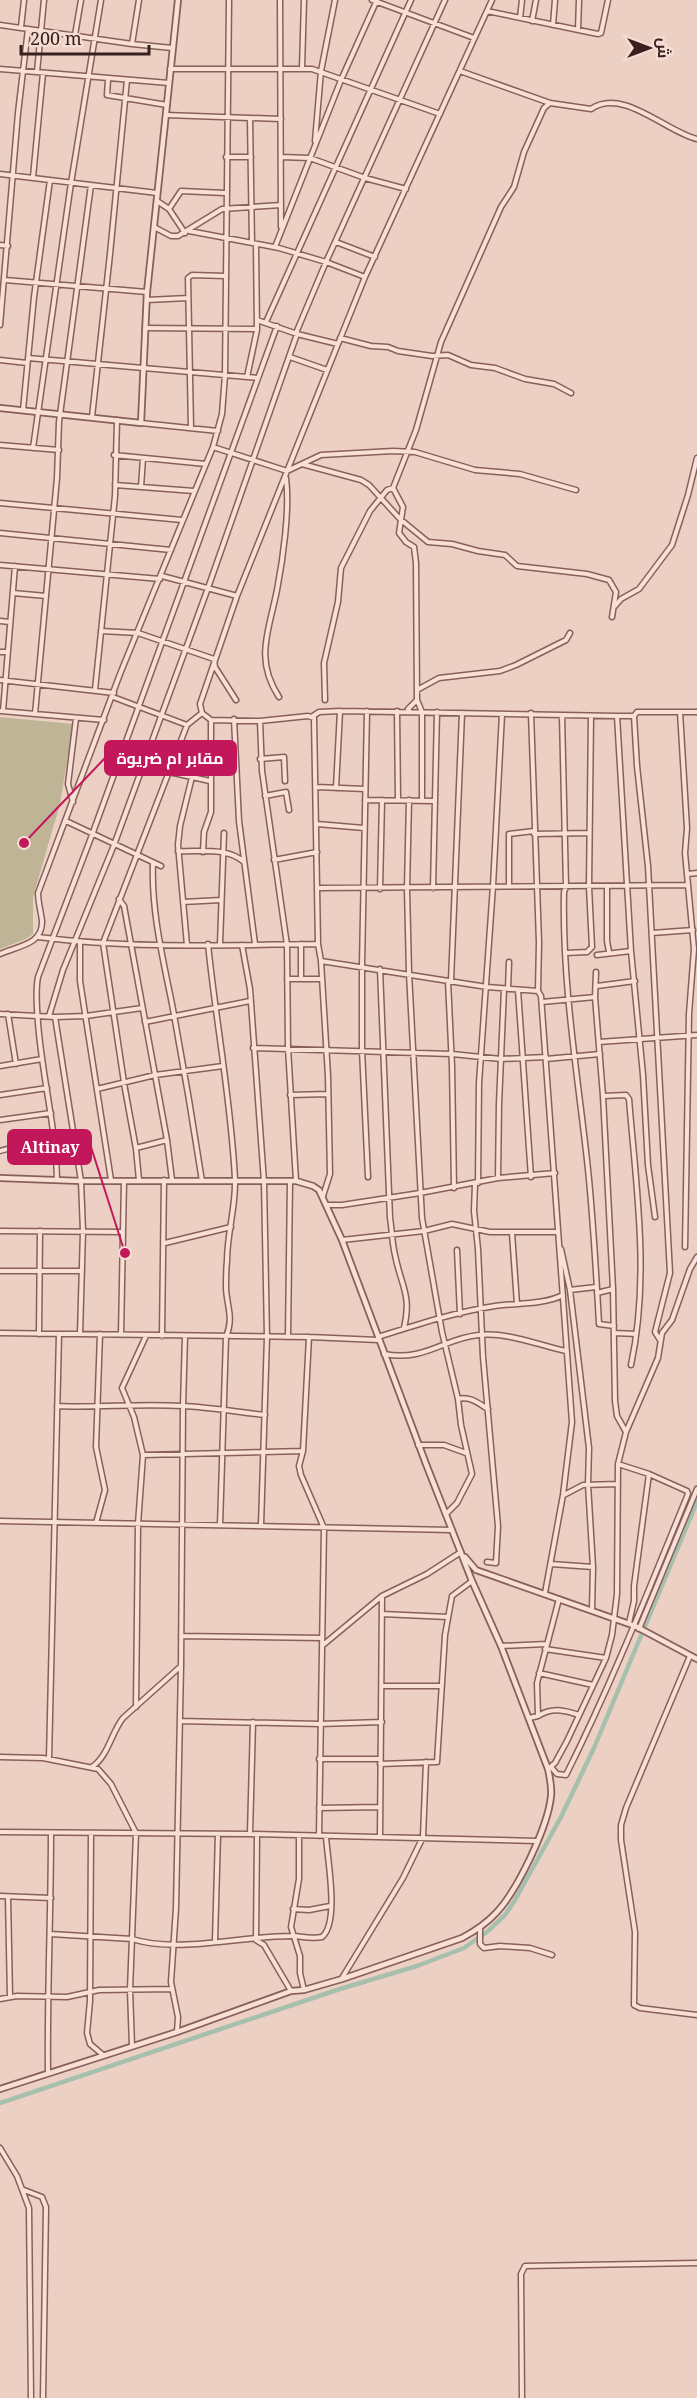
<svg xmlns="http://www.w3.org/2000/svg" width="697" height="2398" font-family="'Noto Serif',Cairo,serif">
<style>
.cemetery{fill:#c0b497}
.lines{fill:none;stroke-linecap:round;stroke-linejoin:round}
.canal{stroke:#a6c0ad;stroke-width:4.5}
.minor-casing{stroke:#87605b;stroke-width:7}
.tertiary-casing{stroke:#87605b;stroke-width:8}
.minor{stroke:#f8e0d7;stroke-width:4}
.tertiary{stroke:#f8e0d7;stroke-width:4.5}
.leader{fill:none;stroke:#c2185b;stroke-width:2}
.callout-dot{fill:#c2185b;stroke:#f5ddd3;stroke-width:2}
.callout{fill:#c2185b;stroke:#c2185b;stroke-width:2}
.callout-label{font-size:16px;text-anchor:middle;font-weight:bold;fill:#fff}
</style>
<rect width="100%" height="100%" fill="#edd0c4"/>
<!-- cemetery -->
<path class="cemetery" d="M0,717L73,724L60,804L33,897V934L26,939L0,949Z"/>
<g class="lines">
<!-- canal -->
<path class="canal" d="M0,2103L340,1989L417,1966L464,1948L488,1931L505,1915L515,1900L561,1817L594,1748L697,1502"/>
<defs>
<path id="minor" d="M280,0L281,227
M372,0L474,38
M492,0L365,277L338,344L237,596L200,704L202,713L211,720L260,721L308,716L314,718L318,944L321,961L487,987L538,991L541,996L572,1422L563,1495L545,1593
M487,11L598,34L601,33L608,0
M520,18L522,0
M532,21L536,0
M0,25L132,44L172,48
M553,25L555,0
M21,27L24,0
M578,30L579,0
M75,35L81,0
M132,44L139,0
M302,68L304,0
M0,69L169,83
M170,69H312L440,114
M460,71L550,103
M37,72L44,0
M108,80L107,95L167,105
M166,115L281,119
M250,119L252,243
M315,141L321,71L335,0
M226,157H251
M281,157L310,158L365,178L406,189
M0,174L157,193
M33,177L43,73
M157,201L169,209L185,233
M169,209L181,191L225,193
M154,227L171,236H178L222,209L281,205
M189,231L279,248L326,262L365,277
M336,242L375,257
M0,245L8,246
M275,247L341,80L377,0
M5,280L147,292
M147,300L188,298
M257,320L297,334L338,344
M266,322L411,0
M0,325L18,113L28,29
M145,328L257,329
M296,333L326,262L445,0
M340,338L371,346L388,347L398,351L432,356L448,355L471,365L495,368L525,379L554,384L571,393
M290,357L327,370
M28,358L258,378
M0,360L27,363
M247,377L257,330L256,244
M23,410L34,297L50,180
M92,417L110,254L127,80
M141,423L218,431
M191,428L188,278L192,275L225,276
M0,445L59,450
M213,447L287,471L321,455L393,451L415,452L475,470L520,474L576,490
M33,448L71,183L101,0
M114,455L206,464
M302,464L361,480L369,485L400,519L428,542L452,544L478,551L505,555L517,566L587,574L609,580L616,592L612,617
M115,485L194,491
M141,487L143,458
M0,503L182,520
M0,533L171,550
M0,565L160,579
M162,576L237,596
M13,593L46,596
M615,606L621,599L639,589L672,545L688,495L697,458
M0,621L10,622
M101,631L138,633L214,659L215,667L236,700
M0,652H8
M0,680L114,693
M95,690L115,496L117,420
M417,690L439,678L500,671L516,665L566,640L570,633
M113,697L187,725
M279,697C254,659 269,631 277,590C283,559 290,509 286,478
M325,700L324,663L338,602L341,568L370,511L387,490L393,488
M1,711L104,720
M3,711L15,566
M367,711L362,966V1050L368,1177
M397,711L398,799
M410,712L408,709L417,700
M680,712L687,828L685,853L694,949L689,1014L685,1247
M531,713L539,942L538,991
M35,714L57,478L59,422L91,185
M562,715L566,887L564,892C562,981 577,1071 587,1160C593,1214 596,1269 599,1324L614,1326
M313,716L319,712L340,711L617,716H634L637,712H697
M617,716L631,951L643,1075L648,1165L655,1217
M634,716L637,766L648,866L670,1273L655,1332L660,1340
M234,719L239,821L255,944
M260,721L262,771L287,945L288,1048L296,1181
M260,759L284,757L285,781
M169,772L210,781
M317,787L365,789
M336,788L340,711
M265,796L286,792L289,810
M365,800L435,801
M409,800L407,889L409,973L422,1218L442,1332L458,1399L461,1425L472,1474L457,1503L446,1514
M422,800V712L417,700L416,563L414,547L406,542L399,533L403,507L393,488L416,430L441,342L501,207L514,187L524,152L544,108L550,103L591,109C623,87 666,132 697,139
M73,802L68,784L76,718
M66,821L161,866
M317,824L364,828
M534,834L589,833
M178,851C200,852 227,847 244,862
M203,852L204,832L211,812V720
M274,860L317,852
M153,863C151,910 163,959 172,1004C183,1063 193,1122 202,1181
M688,874L697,873
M509,886V834L534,831
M607,886V941L609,952
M318,888L688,885
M433,888L437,712
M380,889L382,800
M119,899L124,906L167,1140L172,1180
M183,902L221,900
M652,933L693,930
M38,937C131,949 225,945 318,944
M80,942V981L111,1180
M208,944C216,1023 231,1100 235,1179C236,1207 227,1233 227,1261C226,1270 226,1279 226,1288C227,1308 234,1317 226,1337L220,1525
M220,944L224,833
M301,944V979
M187,945L178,845L180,826L192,777
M242,945L250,989L264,1182L267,1337L261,1525
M566,953L587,952L592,947L589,887L591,716
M0,954C17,946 43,945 42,921C41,912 38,902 38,893L120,674L213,447L222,414L225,375L229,0
M597,955L631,951
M321,961L328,1076L330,1174L323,1196
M380,969L390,1218C392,1230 392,1243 395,1255C401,1286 412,1295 404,1328
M596,972L595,997L603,1096L613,1289L615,1401L617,1416L626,1432
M287,979H322
M448,981L452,1066L454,1188
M451,981L462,713
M597,986L635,981
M508,989L509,962
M518,990L531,1177
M542,1002L595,997
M0,1014L55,1017L86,1016L142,1008
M8,1014L16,1064
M49,1016L63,970L114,845L208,588L297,334
M55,1017L81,1181L83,1231L80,1334
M145,1022L250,1001
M599,1042L697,1035
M253,1048L452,1054L501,1059L546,1057
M546,1059L600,1054
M0,1066L42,1059
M97,1089L155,1075L223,1066
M0,1095L47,1088
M290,1095L328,1094
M603,1096L626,1095L629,1099C636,1186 650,1277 631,1365
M0,1120L51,1113
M136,1148L167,1140
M0,1151L54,1136
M498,1178L499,1104L504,989
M57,1180C56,1127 42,1076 38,1023C37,1008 35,992 38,977L92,835L277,326
M139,1180L136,1149L125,1089L103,943L187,725L202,713
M478,1183L479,1083L493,886L502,714
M475,1184L474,1211L478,1249L483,1357L498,1526L496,1563L487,1562
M327,1205H342L420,1193L498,1178L555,1173
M0,1231L123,1232
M512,1233L517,1304
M342,1240L424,1231L452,1224L490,1232H558
M165,1243L231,1227
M561,1249L570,1290L589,1448L588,1484L593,1567L592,1610
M457,1250L460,1314
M0,1271H82
M570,1290L596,1287
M597,1293L613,1289
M0,1333L309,1337L378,1340
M615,1333L636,1334
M39,1334L40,1231
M121,1335L124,1181
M162,1336L164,1180
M288,1337L290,1182
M378,1337C416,1325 455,1312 495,1306C517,1303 543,1305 563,1295
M384,1354C425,1362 444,1338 479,1335C509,1332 537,1345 566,1351
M458,1399C470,1396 478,1403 488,1409
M57,1406C99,1408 140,1403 182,1406C209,1407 237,1412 265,1415
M418,1445H444L466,1453
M303,1451L299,1466L301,1475L324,1528L319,1836
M143,1455L303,1451L309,1337
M564,1495L583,1485L618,1484
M0,1521L452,1530
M96,1523L105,1490L96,1447L100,1334
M551,1564L593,1567
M382,1614L448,1617
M629,1623L634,1601V1586L649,1474
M639,1629L697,1489
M181,1636L322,1638
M323,1645L382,1596L427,1574L461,1552
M501,1646L546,1644
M545,1649L606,1658
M690,1656L626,1808L621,1825V1840L635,1932L634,2005L640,2008L697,2015
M539,1673L593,1685
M382,1686H442
M136,1707L138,1524L143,1455L134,1417L122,1388L146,1336
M538,1716C552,1707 564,1710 579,1715
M529,1718L538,1716L537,1683L559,1599
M180,1721L320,1724L382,1722
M0,1757L43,1758L98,1769L111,1784L136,1833L130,1990L132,2046
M49,1759L59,1334
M319,1759H380
M380,1764L437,1762L445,1635L452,1596L472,1581
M92,1767C109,1755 111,1733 123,1718L181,1666
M551,1767L557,1774L566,1775C612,1683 649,1589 688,1494L687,1491L649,1474L618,1464
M548,1769L555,1763L567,1741L606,1658L612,1635L617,1594L618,1464L626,1432L658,1358L662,1333L672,1320L690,1269L697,1257
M319,1808L380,1807
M0,1832L250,1834L537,1841
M91,1834L90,2001L87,2033L90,2044L103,2055
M250,1834L253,1722
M257,1835L256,1940L264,1945L291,1991
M299,1836V1879L291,1927L300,1956V1973L304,1990
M380,1837L382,1596
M0,1896L51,1898
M8,1897L10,1997
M293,1909L309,1910L330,1906
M480,1928V1944L484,1948L500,1946L530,1948L552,1955
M51,1934L132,1939C180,1954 244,1935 295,1936C304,1937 313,1939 322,1937C340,1922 327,1858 326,1836
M215,1941L218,1834
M342,1978L403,1878L423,1837L426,1762
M0,1999L17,1996L67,1997L99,1990L172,1989
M177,2032L178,2017L171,1982L176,1908L181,1666L183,1406L185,1336
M48,2073C47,1993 51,1913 51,1833
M0,2148L17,2176L29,2208L31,2398
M24,2190L42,2197L46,2207L43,2398
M522,2398L521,2274L525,2266L697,2263"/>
<path id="tertiary" d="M0,408L141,423L147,292L178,0
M0,1178L81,1181H296L313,1186L319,1190L342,1240L426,1464L472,1581L501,1646L548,1769C550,1778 552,1787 551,1796C548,1827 517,1891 496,1913C486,1924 475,1931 462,1938L342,1979L304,1990L291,1991L177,2032L0,2089
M465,1557L476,1570L635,1626L697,1659"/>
</defs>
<!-- minor casing -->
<use href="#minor" class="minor-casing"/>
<!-- tertiary casing -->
<use href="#tertiary" class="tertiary-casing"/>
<!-- minor -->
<use href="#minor" class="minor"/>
<!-- tertiary -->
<use href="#tertiary" class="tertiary"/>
</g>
<!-- callouts -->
<path class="leader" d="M24 843L105 758M125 1253L91 1147"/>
<g class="callout-dot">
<circle cx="24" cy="843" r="6"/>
<circle cx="125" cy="1253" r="6"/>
</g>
<g class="callout">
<rect x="105" y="741" width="131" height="34" rx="6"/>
<rect x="8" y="1130" width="83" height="34" rx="6"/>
</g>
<g class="callout-label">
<text x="170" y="764">مقابر ام ضريوة</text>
<text x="50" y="1153">Altinay</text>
</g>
<!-- north arrow -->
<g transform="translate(649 48) rotate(90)" stroke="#f5ddd3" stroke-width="4.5" paint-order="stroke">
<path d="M0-4.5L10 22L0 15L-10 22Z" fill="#37201e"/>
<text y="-9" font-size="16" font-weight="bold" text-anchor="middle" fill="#37201e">ش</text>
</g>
<!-- scale -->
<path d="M21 45v9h128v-9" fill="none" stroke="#37201e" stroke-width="3"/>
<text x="30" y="45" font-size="18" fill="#37201e" stroke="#f5ddd3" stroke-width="4.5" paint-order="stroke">200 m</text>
</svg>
